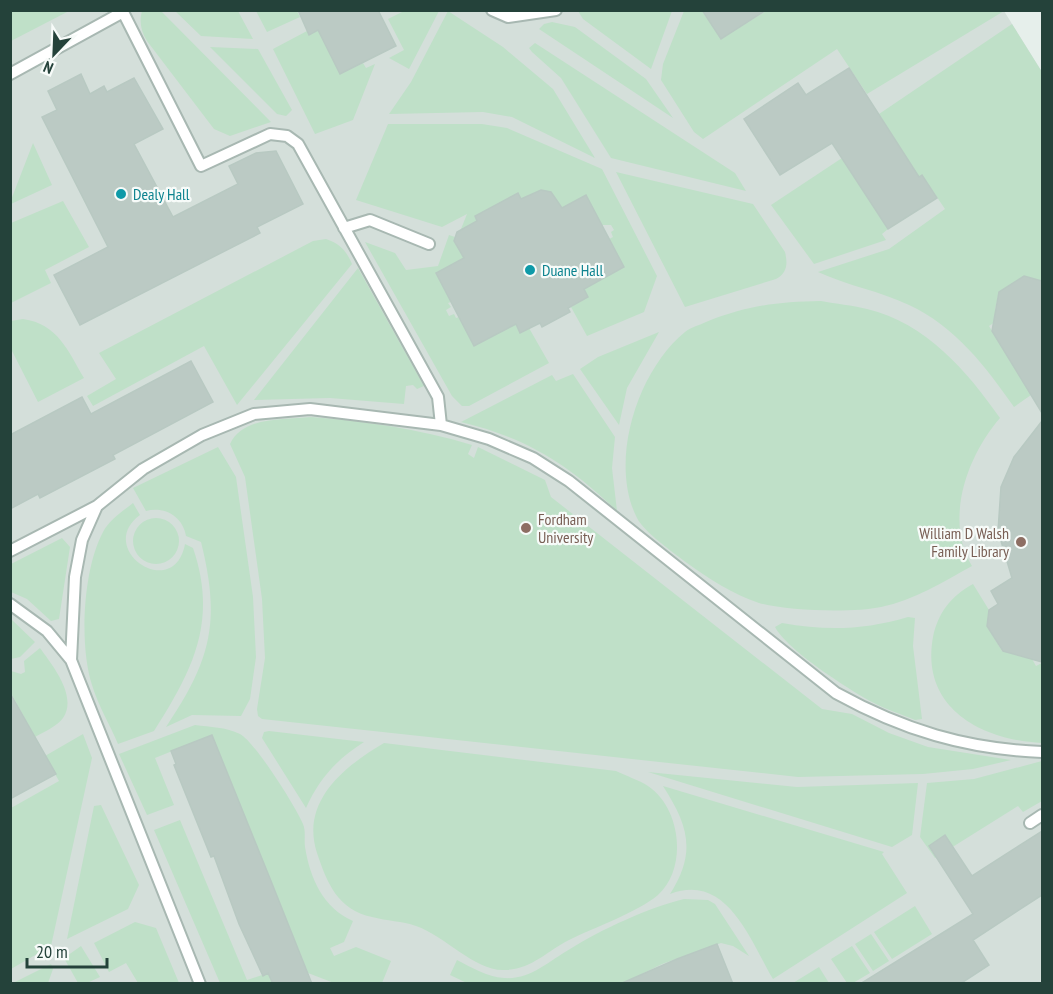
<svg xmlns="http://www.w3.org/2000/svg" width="1053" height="994" font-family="'PT Sans Narrow',sans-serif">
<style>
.built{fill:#d4dfda}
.green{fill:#bfe0c8}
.building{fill:#bbcac4;stroke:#b8c9c2;stroke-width:1.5}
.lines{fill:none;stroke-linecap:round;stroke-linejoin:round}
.lane-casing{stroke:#a8b8b2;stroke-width:14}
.lane{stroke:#fff;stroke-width:10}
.culture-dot{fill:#0f9aa8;stroke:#f7fbf9;stroke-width:2}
.education-dot{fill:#8d6e63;stroke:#f7fbf9;stroke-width:2}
.labels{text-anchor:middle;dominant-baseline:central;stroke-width:4.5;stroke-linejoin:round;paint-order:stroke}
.culture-label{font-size:16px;fill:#0d838f;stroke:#f7fbf9;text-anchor:start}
.education-label{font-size:16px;fill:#785e54;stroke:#f7fbf9;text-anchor:start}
</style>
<rect width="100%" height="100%" fill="#e6efeb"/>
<!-- built -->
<path class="built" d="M10,11H1004L1042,72V983H11Z"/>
<!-- green -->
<path class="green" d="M11,10H69V11L11,41Z
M142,11H161L271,122L230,136L214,129L147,41C141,31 139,22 142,11Z
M175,11H238L253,39L201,36Z
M256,11H297L300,17L267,32Z
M404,11H439L409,69L389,58L404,50L388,19Z
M448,11L503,47L553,89L595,158L512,117L483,112L389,114L411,82Z
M578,11L580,10L672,11L651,69L583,19Z
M684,11H702L721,39L766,11H1004L867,94L837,49L703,139L694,132L661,80L663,64Z
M552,22L575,27L646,79L673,118L539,29L544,24Z
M1012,24L1042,72V281L1024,276L999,292L995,310L1001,318L989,326L1031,395L1014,407C985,366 956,327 909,305C880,291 848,286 818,272L889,249L945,209L922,175L919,177L879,114Z
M318,30L340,74L363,63L366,68L375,64L353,120L315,134L273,49L307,31L309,35Z
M535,43L735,173L746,191L611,158L561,78L532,52L529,48Z
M210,47L258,49L292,110L286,116L277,114Z
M388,124H482L507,128L602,169L657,276L644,312L587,336L571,307L588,297L584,289L624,267L609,239L613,237L611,232L614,230L611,225H602L586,196L553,213L551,192L538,191L533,221L518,194L475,216L489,245L461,229L467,214L442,227L356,200Z
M33,143L52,185L11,204V200Z
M842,158L888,229L882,234L886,240L814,264L771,205Z
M616,172L753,204L785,252C788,264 787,273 776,279L685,307Z
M63,201L89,247L45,270L51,283L11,303V223Z
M449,235L455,237L454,241L469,255L436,273L451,302L448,303L451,307L446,310L449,316L454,314L456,318L459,317L474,346L516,324L521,333L529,328L549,363L469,406H462L452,396L365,242L395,253L406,270L438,266Z
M326,239C340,244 346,250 352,264L237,405L204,346L93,406L87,396L116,379L99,353L313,241Z
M358,268L424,386L417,389L413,385L406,386L404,404L330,398L254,400Z
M821,301C836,304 852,305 867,309C926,323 967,371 1000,418C967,456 944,520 972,566C943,582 914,600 881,607C853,613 786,611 759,603C734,595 708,578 687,563C674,553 644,532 637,518C608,461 638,370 685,332C691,327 700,325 706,322C748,305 777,302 821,301Z
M23,319C58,324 68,351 84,378L38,402L11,349V321Z
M659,332L627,388L619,425L580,369L598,357Z
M573,374L615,437L612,468L617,511C568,464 527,438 461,422L552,375L556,381Z
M311,417C366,421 419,429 472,445L468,454L474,458L478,447L545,480L551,497L822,709L852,714L889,733L928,747L1011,760L973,769L923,774L798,777L262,719L258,716L257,709L265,658L262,599L245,477L230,444C243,416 284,420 311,417Z
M218,447L236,477L253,597L256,657L250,699L241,716L192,715L166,727C211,660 221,622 201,542L186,536C183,517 165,506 146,511L133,488Z
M133,503L140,515C94,549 174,603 185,544L193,548C218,621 193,670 154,731L118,744C110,725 98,705 92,685C79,645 83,569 103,532C109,520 123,511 133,503Z
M133 541a23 23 0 1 1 46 0a23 23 0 1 1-46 0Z
M62,538L70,547L59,619L51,621L27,599L11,592V564Z
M973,584L989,610L987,626L1002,651L1022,656L1028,652L1036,666L1042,663V743C982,740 920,708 933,637C938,613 951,596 973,584Z
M908,617L915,618L913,646L922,719L915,720C901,714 885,709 872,702C848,689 787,650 775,627L782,623C827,631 864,630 908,617Z
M11,619L35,642L20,657L11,659Z
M40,648C52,665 78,696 63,718C57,726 44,732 35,737L11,693V671L21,674L25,672L24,661Z
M195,725C210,727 226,727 240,734C255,742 296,807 303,824C306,831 304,840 305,847C310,878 323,908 353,921L344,942L330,948L334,956L356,947L391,961L382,983H334L308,973L212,735L155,758L174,805L147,815L119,754Z
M269,731L364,742C337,759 319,779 306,808L262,738L264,732Z
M83,734L92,758L51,946L11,969V808L59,781L45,756Z
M384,743L616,771C626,776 639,780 648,786C681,808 688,868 658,895C638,912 593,928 569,940C547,951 531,970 504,970C475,971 445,936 416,926C402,921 387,921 372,917C338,910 327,883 317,853C300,801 345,766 384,743Z
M1042,761V801L1023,812L1018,806L935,858L920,837L927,783L974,779Z
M648,772L797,787L918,783L912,835L892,847Z
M663,786L884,852L882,854L907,893L773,979C750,940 727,872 670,894C697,852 688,825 663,786Z
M101,805L139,885L128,909L67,939L94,806Z
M180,820L247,980L268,973L273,983H220L154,830Z
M684,899L708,900L715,904L749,956L733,946L721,943L662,964L624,983L469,984L450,975L457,960C471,967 487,977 504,978C530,980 549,961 570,949C600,930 650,907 684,899Z
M915,906L932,934L892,959L874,932Z
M135,922L156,928L179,983H138L126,963L109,972L94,943Z
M871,934L889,961L873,971L855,944Z
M81,946L100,977L87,983H78L64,958Z
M852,946L870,973L853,983H847L831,959Z
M51,964L53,969L48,983H13Z
M819,967L829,983H793Z"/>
<!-- building -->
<path class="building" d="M298,10H378L396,46L340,74L318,30L309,35Z
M702,10H766L721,39Z
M849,68L919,177L922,175L937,198L888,229L832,143L780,175L744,119L798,83L806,95Z
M81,74L90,94L104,86L107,92L134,78L163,129L134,144L173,217L238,184L229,166L256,153L276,151L303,204L257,227L260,233L80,325L54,275L108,247L42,117L57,110L48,91Z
M541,190L551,192L562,208L586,195L624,267L584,289L588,297L568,308L570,312L542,327L540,323L520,333L516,324L474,346L436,273L464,258L454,241L457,232L477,221L475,216L518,193L521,199Z
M1024,276L1042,281V413L992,331L999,292Z
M191,361L213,402L113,455L115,459L40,498L38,494L10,509V435L82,397L91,414Z
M1042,421V662L1003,651L987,626L989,610L998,604L991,591L1012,578L998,531L1001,487L1014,457Z
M10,693L56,774L10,799Z
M212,735L271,881L312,984H273L268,973L263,976L239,924L214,856L211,857L174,765L176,764L171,751Z
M1042,831V895L973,940L989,965L960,984H860L973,914L929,846L945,835L972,876Z
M717,944L733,984H620L677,959Z"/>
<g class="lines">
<defs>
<path id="lane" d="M124,10L123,12L201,166L270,134L287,136L298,144L438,397L441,425
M492,10L508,17L556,10
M10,74L123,12
M344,228L370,220L429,244
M10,551L97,506
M10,604L47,631L71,660
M1030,823L1042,815
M200,984L71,660L75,577L82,540L97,506L143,469L202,435L254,414L310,409L441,425L489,439L533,458L569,481L836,693C903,730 966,749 1042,752"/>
</defs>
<!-- lane casing -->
<use href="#lane" class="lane-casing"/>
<!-- lane -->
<use href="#lane" class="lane"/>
</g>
<!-- markers -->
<g class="culture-dot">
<circle cx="121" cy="194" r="6"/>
<circle cx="530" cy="270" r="6"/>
</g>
<g class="education-dot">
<circle cx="526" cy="528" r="6"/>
<circle cx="1021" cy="542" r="6"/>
</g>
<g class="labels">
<!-- culture labels -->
<g class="culture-label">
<text x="133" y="194">Dealy Hall</text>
<text x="542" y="270">Duane Hall</text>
</g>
<!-- education labels -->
<g class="education-label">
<text x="538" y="519">Fordham<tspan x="538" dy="18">University</tspan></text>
<text x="1009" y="533" text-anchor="end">William D Walsh<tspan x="1009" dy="18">Family Library</tspan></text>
</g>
</g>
<!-- border -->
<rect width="1053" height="994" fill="none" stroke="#24423a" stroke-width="24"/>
<!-- north arrow -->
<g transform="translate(54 54) rotate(203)" stroke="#f7fbf9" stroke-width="4.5" paint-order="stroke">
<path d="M0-4.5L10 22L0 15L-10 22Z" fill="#24423a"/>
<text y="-9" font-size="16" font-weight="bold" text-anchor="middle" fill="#24423a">N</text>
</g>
<!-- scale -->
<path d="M27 958v9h80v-9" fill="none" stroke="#24423a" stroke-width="3"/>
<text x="36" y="958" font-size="18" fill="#24423a" stroke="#f7fbf9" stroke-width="4.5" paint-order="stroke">20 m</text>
</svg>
